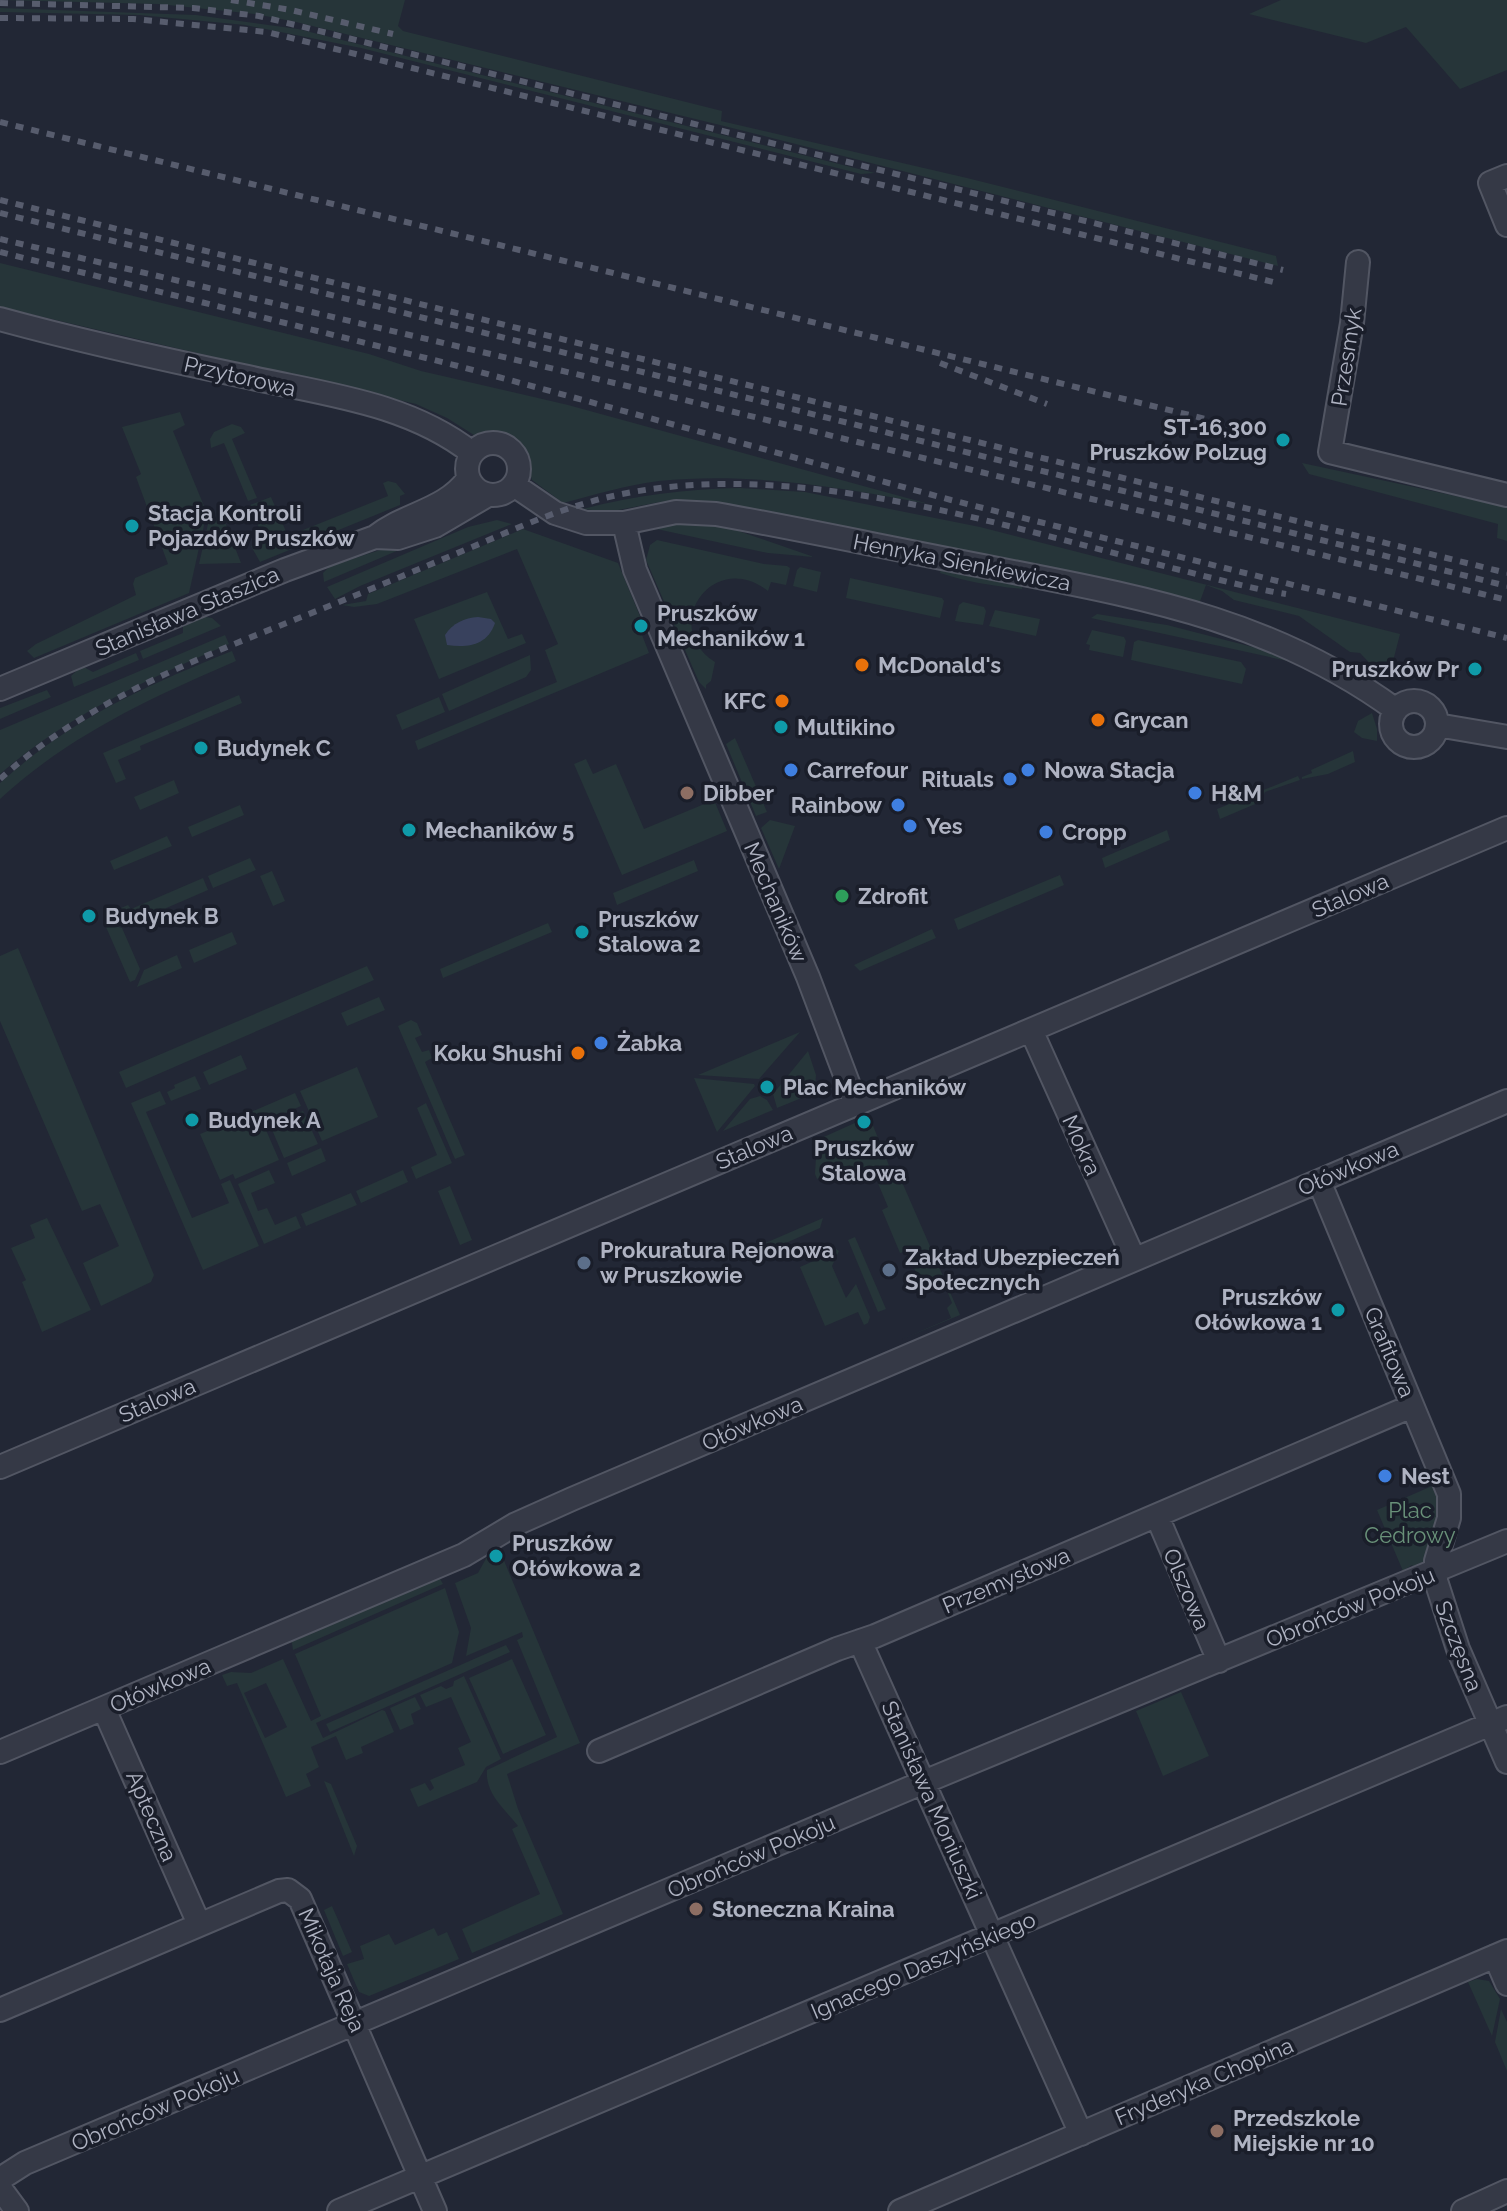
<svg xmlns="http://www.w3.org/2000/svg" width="1507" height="2211" font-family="Raleway,sans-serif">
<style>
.green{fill:#263539;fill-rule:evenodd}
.water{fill:#38415d}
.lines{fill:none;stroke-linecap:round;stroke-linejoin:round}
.minor-casing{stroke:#525663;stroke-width:26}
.minor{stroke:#353946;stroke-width:22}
.rail{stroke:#575c6d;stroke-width:6;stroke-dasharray:8 8;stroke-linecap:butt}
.culture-dot{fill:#0f9aa8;stroke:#1a1e2a;stroke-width:3}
.food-dot{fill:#e8710a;stroke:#1a1e2a;stroke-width:3}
.shop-dot{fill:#3f7fe0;stroke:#1a1e2a;stroke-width:3}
.education-dot{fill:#8d6e63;stroke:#1a1e2a;stroke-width:3}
.leisure-dot{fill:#2e9e5b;stroke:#1a1e2a;stroke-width:3}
.service-dot{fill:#5c6f8a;stroke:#1a1e2a;stroke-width:3}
.labels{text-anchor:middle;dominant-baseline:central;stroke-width:7;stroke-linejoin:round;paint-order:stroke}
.street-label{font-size:22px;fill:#afb3c2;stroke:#1a1e2a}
.poi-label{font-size:22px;font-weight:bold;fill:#afb3c2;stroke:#1a1e2a;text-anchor:start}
.park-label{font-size:22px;fill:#699179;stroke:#1a1e2a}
</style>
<rect width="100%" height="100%" fill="#222735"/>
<!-- green -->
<path class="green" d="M0,0H405L398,26L403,31L722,111L721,121L967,178L1276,256L1278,266L720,125L296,22L255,14L158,4Z
M1281,0H1507V70L1460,89L1406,27L1366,43L1249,14Z
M0,8L196,15L298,29L875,173L861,174L361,48L245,25L139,15L0,12Z
M0,263L369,354L421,371L568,405L929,504C840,487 750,472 659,481C627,485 594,495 563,503L532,480L524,454L514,442L499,435H474L447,418L416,404L0,307Z
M180,412L185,425L173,431L209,518L205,521L189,593L34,658L27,651L36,644L136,595L133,584L135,578L168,564L136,477L141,474L122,427Z
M232,424L241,427L245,433L232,439L257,498L248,501L224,443L211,448L210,439L214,432Z
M1302,463L1507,507V541L1497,538L1498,524L1309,474Z
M388,481L396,483L405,494L400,496V505L260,562L251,546L264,541L250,505L271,497L288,536L388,496L383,483Z
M740,488L805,492L980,527L1400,634L1391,669H1385L1381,675L1360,653L1350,652L1299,616L1234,600L1222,591L1206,585L1199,604L1044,568L712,501L660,502L608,512L583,509C636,495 686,489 740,488Z
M223,517L241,563L199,564L208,524Z
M458,519L460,524L324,582L323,573L330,566L424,536Z
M497,520L512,524L360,586L335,599L327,587L468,527Z
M684,523L724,526L814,557L768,553L652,528Z
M523,529L618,563L647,633L642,635L649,653L418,750L415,741L557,682L545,650L558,644L517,549L377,604L354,607L342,605L366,601L368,594Z
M657,540L764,564L787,566L790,568L786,585L771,582L768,591C713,548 659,627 715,662L711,681L706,685V689L699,682L646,560L650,545Z
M800,567L821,572L817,592L793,586L797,570Z
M941,567L1023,584L1022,589C993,586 968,582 940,573Z
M850,578L942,598L944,601L940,618L846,598Z
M487,592L508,639L522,634L526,643L439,679L414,619Z
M963,602L984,607L986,611L983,625L955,621L959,605Z
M995,610L1040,619L1036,636L989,626Z
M1097,614L1167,625L1276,653L1306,665L1091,618Z
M200,616L212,618L221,626L143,659L140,651L183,633V623Z
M1092,630L1124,637L1126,641L1123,657L1089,650L1090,645L1086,644Z
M225,635L229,644C148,679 68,715 0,774V730Z
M1138,640L1241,662L1246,669L1242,684L1131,660L1134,642Z
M232,651L236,661C152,697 68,736 0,799V783C71,719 145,686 232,651Z
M136,653L139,660L74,687L71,676L82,666L93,672Z
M530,655L531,670L526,677L449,711L442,694Z
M47,690L51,697L0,719V708Z
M239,695L242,703L140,746L141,750L118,760L126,779L116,783L103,753Z
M439,697L445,712L402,730L396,715Z
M1372,713L1377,729V741L1362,738L1354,732L1358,721Z
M735,738L767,812L756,816L726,744Z
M1353,751L1355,762L1328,774L1302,779V777L1312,773L1311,770Z
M586,759L593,774L616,764L644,829L714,800L727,831L622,875L574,764Z
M1298,776L1300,780L1265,792L1260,802L1220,819L1217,809Z
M174,780L179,793L140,810L134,797Z
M240,805L244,815L192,837L188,827Z
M770,820L795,826L779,869L761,828Z
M1167,830L1170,840L1105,868L1102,858Z
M167,836L172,846L114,870L110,861Z
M250,858L256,870L213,888L208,876Z
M694,860L698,871L617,905L613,893Z
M272,871L285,901L273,906L260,876Z
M1060,875L1064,885L958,930L954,919Z
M203,878L208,890L127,925L108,919L122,913L121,908L128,905L131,909Z
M548,923L552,932L443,978L440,969Z
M112,925L122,928L140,969L135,980L130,982L106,927Z
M932,929L936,938L860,971L854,965Z
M232,932L237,944L194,963L189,950Z
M18,948L154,1275L151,1282L101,1306L83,1263L119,1246L100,1204L82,1211L0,1021V956Z
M177,955L182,968L137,987L144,970Z
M367,966L374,980L126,1088L119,1072Z
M379,997L385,1010L347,1026L341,1013Z
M411,1020L417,1023L422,1035L415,1038L422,1052L429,1050L432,1058L425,1062L465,1155L455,1159L398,1026Z
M800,1032L759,1079L698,1075Z
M808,1051L816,1075L815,1089L809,1095L777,1108L773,1094Z
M241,1055L247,1069L209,1085L203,1072Z
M357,1067L378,1117L322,1141L300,1091Z
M195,1076L201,1089L171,1101L167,1092L175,1088L174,1085Z
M694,1078L754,1084L755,1086L717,1132Z
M160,1091L166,1104L146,1112L192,1218L229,1203L221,1184L230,1180L259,1246L203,1270L131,1103Z
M295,1093L301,1106L263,1123L279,1160L235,1179L233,1174L220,1180L200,1134L215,1128L213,1124L221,1120L223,1124Z
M760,1096L767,1100L773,1110L723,1131L750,1099Z
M426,1103L452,1163L416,1179L411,1167L437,1155L417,1108Z
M303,1111L318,1144L284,1158L270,1125Z
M857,1122L860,1129L872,1123L896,1183L902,1182L960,1315L900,1340L951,1318L947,1308L952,1303L947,1291H940L935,1280L922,1285L906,1251L900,1253L882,1210L888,1207L872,1169L850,1177L845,1167L817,1179L815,1174L817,1140Z
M321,1148L326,1161L292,1176L287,1163Z
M269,1170L275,1183L251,1193L258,1211L267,1208L275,1225L296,1216L301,1228L264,1244L238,1184Z
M403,1170L408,1182L361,1203L356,1191Z
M450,1186L472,1240L460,1245L438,1191Z
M351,1193L357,1205L306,1226L301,1214Z
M47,1218L91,1310L42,1332L22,1282L26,1280L11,1248L35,1238L30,1225Z
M823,1218L820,1228L763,1253H758L756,1247Z
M855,1237L886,1309L878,1312L848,1240Z
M812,1244L830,1245L839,1251L832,1266L846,1298L856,1284L870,1317L868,1323L864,1325L858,1312L825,1326L800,1267L818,1259Z
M1432,1486L1435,1494L1439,1493L1440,1508L1428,1557L1426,1563L1415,1571L1412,1565L1403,1571L1377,1510Z
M500,1551L580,1743L507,1774L518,1809L563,1914L472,1953L462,1929L540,1894L512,1829L518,1826C504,1808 485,1794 487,1770L557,1737L517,1640L523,1637L522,1632L466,1656L471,1628L455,1583L478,1573L488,1555L493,1562L501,1558Z
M439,1577L443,1584L293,1650L291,1637Z
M445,1588L459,1632L452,1663L316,1723L323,1738L382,1710L385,1711L394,1732L361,1747L363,1753L346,1760L336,1736L311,1747L319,1767L306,1774L311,1786L286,1797L237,1683L227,1686L222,1675L231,1672L251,1673L283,1659L311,1721L321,1716L295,1654ZM266,1683L287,1727L265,1738L244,1693Z
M506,1645L510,1652L330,1732L326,1724Z
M512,1659L546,1735L503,1754L469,1678Z
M464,1676L501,1759L486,1767L477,1782L418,1807L410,1789L425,1783L430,1791L434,1788L430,1780L465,1765L458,1748L471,1742L451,1697L426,1707L420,1695L441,1686L446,1689L453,1686L454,1681Z
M1181,1692L1209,1756L1163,1776L1136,1711Z
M415,1697L421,1709L411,1714L414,1724L400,1730L390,1708Z
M324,1781L331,1784L357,1846L354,1856Z
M332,1906L352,1952L343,1956L324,1910Z
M434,1928L438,1936L447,1932L459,1959L369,1996L359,1992L347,1964L364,1959L360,1946L389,1934L395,1945Z
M1477,1979L1489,1981L1500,1999L1492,2036L1468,1982Z
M1501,2009L1507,2022V2071L1495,2042Z"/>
<!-- water -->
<path class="water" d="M478,617L491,619L495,623C487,646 467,648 447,645L445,635C453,623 464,618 478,617Z"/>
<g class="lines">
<defs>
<path id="minor" d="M1507,176L1490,183L1507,225
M1358,262L1352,323L1330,452L1507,495
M0,319C80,341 162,359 243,376C322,394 407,402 472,453
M467 469a26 26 0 1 1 52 0a26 26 0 1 1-52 0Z
M514,485L555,513L586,523H624L676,512L716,514C805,530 894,549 983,566C1134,596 1269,617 1396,710
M624,523L635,570L808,977L856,1104
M375,537C405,513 445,511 468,479
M0,689L285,570L375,537L398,538L435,526L488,495
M1391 724a23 23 0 1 1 46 0a23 23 0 1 1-46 0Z
M1437,725L1507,737
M1031,1030L1134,1259
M1319,1181L1449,1494V1518L1436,1561V1581L1458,1649L1507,1762
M0,1467L1507,828
M1157,1516L1219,1661
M860,1641L1081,2134
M104,1709L199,1924
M599,1751L837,1649L875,1636L1412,1406
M0,1752L464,1555L516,1524L572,1499L1507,1101
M1495,1956L1507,1984
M0,2010L279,1891L288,1890L300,1899L435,2211
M0,2179L25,2163L924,1782L1507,1541
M0,2188L17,2211
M339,2211L1507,1717
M900,2211L1507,1951
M1463,2211L1507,2191"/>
</defs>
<!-- minor casing -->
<use href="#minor" class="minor-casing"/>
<!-- minor -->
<use href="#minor" class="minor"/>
<!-- rail -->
<path class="rail" d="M231,0L291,10L393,34
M0,3L193,8L259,16L1283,270
M0,18L133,19L267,32L1277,283
M0,122L1234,426
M0,200L1507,573
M0,213L1507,586
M0,239L627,386L1507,600
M0,252L458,366L951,500L1507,638
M940,363L1047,404
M0,779C91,697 207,655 319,610C374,588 429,565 484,542C526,524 568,506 613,496C791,456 999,525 1172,568C1210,577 1247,588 1286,594"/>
</g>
<!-- markers -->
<g class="culture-dot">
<circle cx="1283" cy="440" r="8"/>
<circle cx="132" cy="526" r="8"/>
<circle cx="641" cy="626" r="8"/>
<circle cx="1475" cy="669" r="8"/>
<circle cx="781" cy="727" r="8"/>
<circle cx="201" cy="748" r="8"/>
<circle cx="409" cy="830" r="8"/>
<circle cx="89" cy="916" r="8"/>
<circle cx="582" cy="932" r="8"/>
<circle cx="767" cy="1087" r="8"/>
<circle cx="192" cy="1120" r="8"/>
<circle cx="864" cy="1122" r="8"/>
<circle cx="1338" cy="1310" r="8"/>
<circle cx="496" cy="1556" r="8"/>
</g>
<g class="food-dot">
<circle cx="862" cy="665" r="8"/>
<circle cx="782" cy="701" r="8"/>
<circle cx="1098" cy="720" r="8"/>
<circle cx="578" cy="1053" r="8"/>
</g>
<g class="shop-dot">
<circle cx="791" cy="770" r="8"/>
<circle cx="1028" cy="770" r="8"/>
<circle cx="1010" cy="779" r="8"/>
<circle cx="1195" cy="793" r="8"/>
<circle cx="898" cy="805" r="8"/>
<circle cx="910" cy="826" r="8"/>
<circle cx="1046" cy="832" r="8"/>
<circle cx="601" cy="1043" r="8"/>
<circle cx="1385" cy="1476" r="8"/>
</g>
<g class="education-dot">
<circle cx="687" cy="793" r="8"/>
<circle cx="696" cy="1909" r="8"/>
<circle cx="1217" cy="2131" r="8"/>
</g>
<circle class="leisure-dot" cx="842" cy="896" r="8"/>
<g class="service-dot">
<circle cx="584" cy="1263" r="8"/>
<circle cx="889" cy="1270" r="8"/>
</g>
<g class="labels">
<!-- street labels -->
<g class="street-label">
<text transform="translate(1346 357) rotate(-81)">Przesmyk</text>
<text transform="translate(240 376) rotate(13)">Przytorowa</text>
<text transform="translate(962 562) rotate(11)">Henryka Sienkiewicza</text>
<text transform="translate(187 611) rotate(-23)">Stanisława Staszica</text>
<text transform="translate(1350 895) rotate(-23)">Stalowa</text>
<text transform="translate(776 902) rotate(67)">Mechaników</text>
<text transform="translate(1082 1145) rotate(66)">Mokra</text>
<text transform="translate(754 1147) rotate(-23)">Stalowa</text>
<text transform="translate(1348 1168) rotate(-23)">Ołówkowa</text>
<text transform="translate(1390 1352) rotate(67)">Grafitowa</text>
<text transform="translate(157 1400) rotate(-23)">Stalowa</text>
<text transform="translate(752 1423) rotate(-23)">Ołówkowa</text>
<text transform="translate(1006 1580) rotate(-23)">Przemysłowa</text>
<text transform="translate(1187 1589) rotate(67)">Olszowa</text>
<text transform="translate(1350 1607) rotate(-22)">Obrońców Pokoju</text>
<text transform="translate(1459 1646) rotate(69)">Szczęsna</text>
<text transform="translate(160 1685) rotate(-23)">Ołówkowa</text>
<text transform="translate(932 1800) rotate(66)">Stanisława Moniuszki</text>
<text transform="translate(152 1816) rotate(67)">Apteczna</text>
<text transform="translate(751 1856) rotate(-23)">Obrońców Pokoju</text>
<text transform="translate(923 1965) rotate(-23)">Ignacego Daszyńskiego</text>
<text transform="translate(332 1970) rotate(66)">Mikołaja Reja</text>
<text transform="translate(1204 2081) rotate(-23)">Fryderyka Chopina</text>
<text transform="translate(155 2109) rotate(-23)">Obrońców Pokoju</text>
</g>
<!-- poi labels -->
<g class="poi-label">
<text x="1267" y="427" text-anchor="end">ST-16,300<tspan x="1267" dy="25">Pruszków Polzug</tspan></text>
<text x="148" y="513">Stacja Kontroli<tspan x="148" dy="25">Pojazdów Pruszków</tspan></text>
<text x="657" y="613">Pruszków<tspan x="657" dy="25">Mechaników 1</tspan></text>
<text x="878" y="665">McDonald's</text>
<text x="1459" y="669" text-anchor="end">Pruszków Pr</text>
<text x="766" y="701" text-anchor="end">KFC</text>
<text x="1114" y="720">Grycan</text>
<text x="797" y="727">Multikino</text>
<text x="217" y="748">Budynek C</text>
<text x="807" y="770">Carrefour</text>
<text x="1044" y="770">Nowa Stacja</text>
<text x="994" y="779" text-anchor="end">Rituals</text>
<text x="703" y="793">Dibber</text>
<text x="1211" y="793">H&amp;M</text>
<text x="882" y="805" text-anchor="end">Rainbow</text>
<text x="926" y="826">Yes</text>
<text x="425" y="830">Mechaników 5</text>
<text x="1062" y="832">Cropp</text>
<text x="858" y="896">Zdrofit</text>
<text x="105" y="916">Budynek B</text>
<text x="598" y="919">Pruszków<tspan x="598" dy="25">Stalowa 2</tspan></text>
<text x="617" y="1043">Żabka</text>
<text x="562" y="1053" text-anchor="end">Koku Shushi</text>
<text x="783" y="1087">Plac Mechaników</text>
<text x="208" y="1120">Budynek A</text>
<text x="864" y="1148" text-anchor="middle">Pruszków<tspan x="864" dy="25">Stalowa</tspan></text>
<text x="600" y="1250">Prokuratura Rejonowa<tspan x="600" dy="25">w Pruszkowie</tspan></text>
<text x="905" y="1257">Zakład Ubezpieczeń<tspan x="905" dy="25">Społecznych</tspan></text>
<text x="1322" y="1297" text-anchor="end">Pruszków<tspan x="1322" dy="25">Ołówkowa 1</tspan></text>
<text x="1401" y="1476">Nest</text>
<text x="512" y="1543">Pruszków<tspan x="512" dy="25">Ołówkowa 2</tspan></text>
<text x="712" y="1909">Słoneczna Kraina</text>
<text x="1233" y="2118">Przedszkole<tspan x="1233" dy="25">Miejskie nr 10</tspan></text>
</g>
<!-- park labels -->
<g class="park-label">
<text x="1410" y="1510">Plac<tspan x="1410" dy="25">Cedrowy</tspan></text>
</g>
</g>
</svg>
